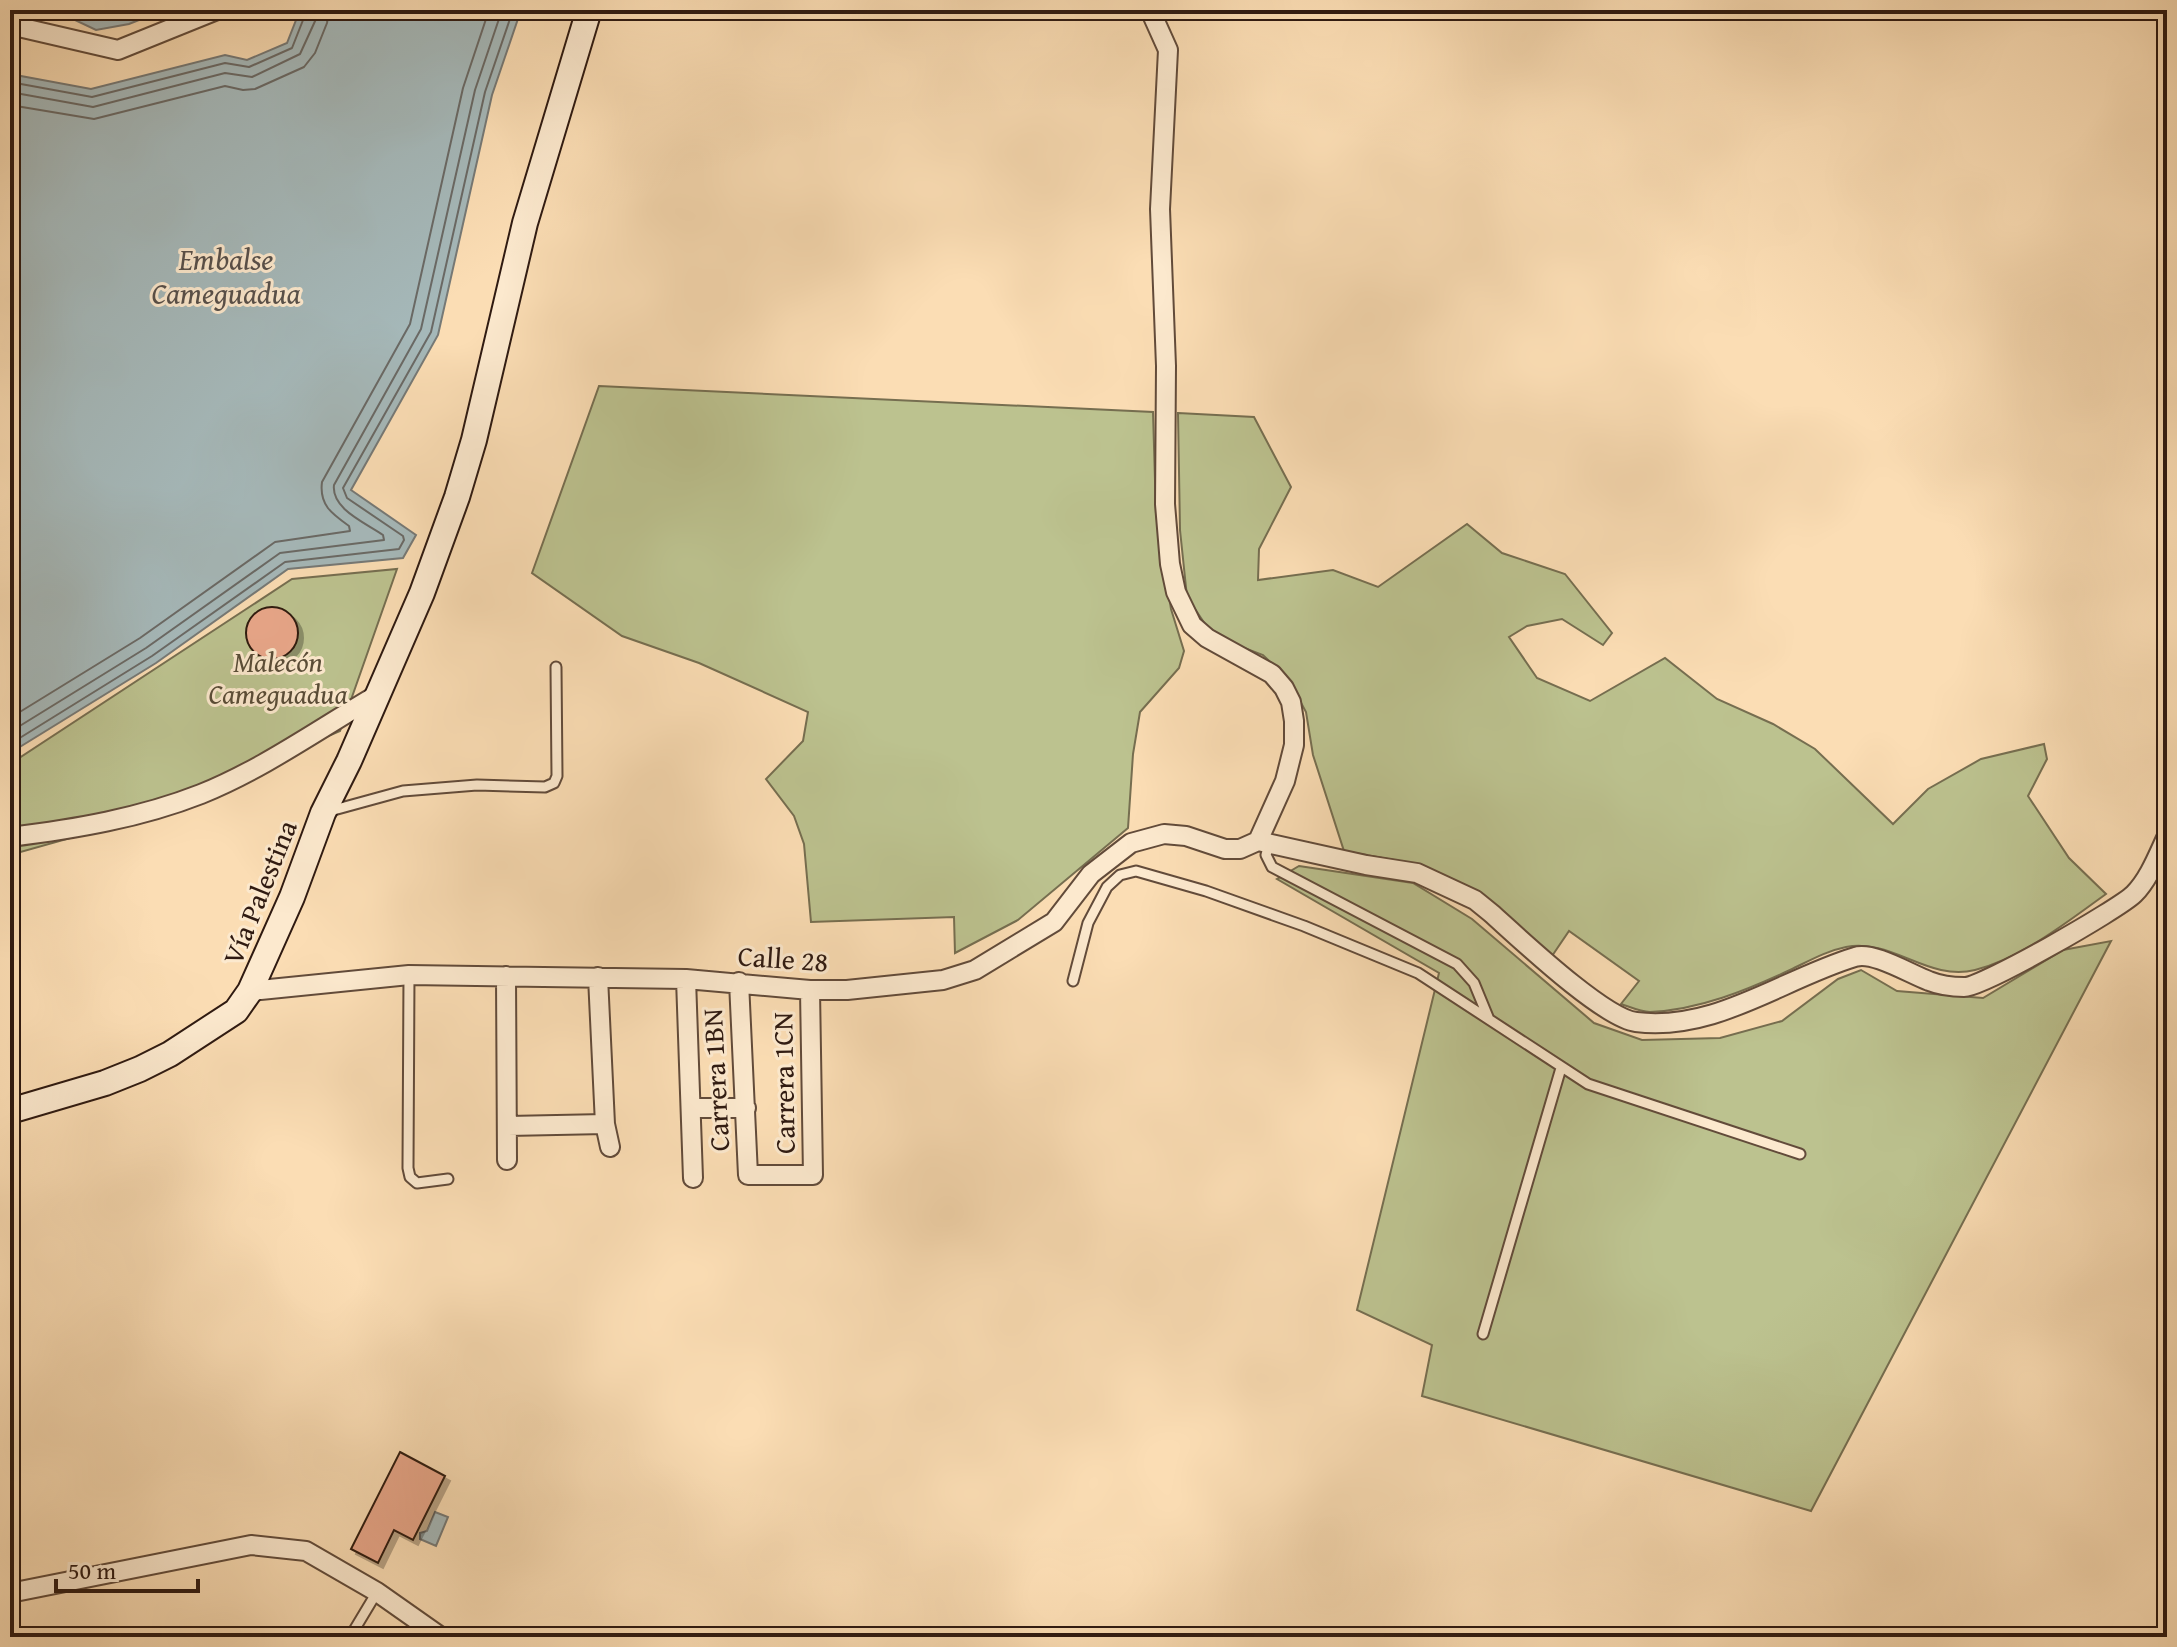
<svg xmlns="http://www.w3.org/2000/svg" width="2177" height="1647" font-family="'Gentium Book Plus',serif">
<style>
.green{fill:#bcc28f;stroke:#766e50;stroke-width:2}
.water{fill:#a5b8b9;stroke:#767976;stroke-width:2}
.lines{fill:none;stroke-linecap:round;stroke-linejoin:round}
.shore{stroke:#6a6965;stroke-width:2}
.building{fill:#e9a78a;stroke:#2f1a11;stroke-width:2;filter:url(#shadow)}
.service-casing{stroke:#624b3a;stroke-width:13}
.minor-casing{stroke:#624b3a;stroke-width:22}
.secondary-casing{stroke:#2f1a11;stroke-width:28}
.service{stroke:#fce9ce;stroke-width:9}
.minor{stroke:#fce9ce;stroke-width:18}
.secondary{stroke:#fce9ce;stroke-width:24}
.labels{text-anchor:middle;dominant-baseline:central;stroke-width:6;stroke-linejoin:round;paint-order:stroke}
.park-label{font-size:28px;font-style:italic;fill:#594c37;stroke:#fce9ce}
.street-label{font-size:28px;fill:#2f1a11;stroke:#fce9ce}
.water-label{font-size:30px;font-style:italic;fill:#58514c;stroke:#fce9ce}
</style>
<defs>
<filter id="shadow"><feDropShadow dx="5" dy="5" stdDeviation="0" flood-color="#0004"/></filter>
</defs>
<rect width="100%" height="100%" fill="#fbddb4"/>
<filter id="stains"><feTurbulence type="fractalNoise" baseFrequency=".0025" numOctaves="4"/><feColorMatrix values="0 0 0 0 .2 0 0 0 0 .09 0 0 0 0 .02 0 0 0 .5 -.17"/></filter>
<radialGradient id="worn" r=".72"><stop offset=".6" stop-color="#630" stop-opacity="0"/><stop offset="1" stop-color="#630" stop-opacity=".3"/></radialGradient>
<!-- green -->
<path class="green" d="M599,386L1153,412L1156,514L1171,609L1184,651L1179,668L1140,712L1133,754L1128,828L1018,920L955,953L954,917L811,922L804,844L794,816L766,779L803,741L808,712L699,663L622,636L532,573Z
M1178,413L1254,417L1291,487L1259,549L1258,580L1333,570L1378,587L1467,524L1502,553L1565,574L1612,633L1603,645L1562,619L1527,626L1509,637L1537,678L1590,701L1665,658L1717,699L1773,724L1815,749L1893,824L1928,789L1981,759L2044,744L2047,759L2028,796L2069,858L2106,894C2067,922 2022,958 1975,970C1929,982 1892,938 1846,947C1826,951 1809,961 1790,970C1747,990 1699,1010 1650,1012C1641,1012 1630,1007 1621,1004L1639,981L1569,931L1552,956L1503,911L1470,889L1410,863L1344,851L1313,755L1306,712L1289,680L1263,655L1226,641L1205,624L1187,597L1180,530Z
M397,569L340,731L134,820L10,855V764L292,579Z
M1299,866L1413,883L1472,919L1594,1023L1642,1040L1720,1038L1782,1021L1838,979L1861,970L1897,991L1983,998L2063,950L2111,941L1811,1511L1422,1396L1432,1345L1357,1310L1439,973L1277,879Z"/>
<!-- water -->
<path class="water" d="M25,10H164L129,24L96,30L73,19L29,13Z
M300,10H521L492,95L438,335L351,490L416,535L403,558L288,569L156,663L10,753V74L91,89L225,55L247,60L287,43Z
M435,1512L448,1517L436,1546L420,1539V1533L427,1531Z"/>
<g class="lines">
<!-- shore -->
<path class="shore" d="M10,82L92,97L225,63L249,67L292,48L307,10
M10,92L93,107L225,73L252,77L300,54L316,19L317,10
M10,105L94,119L225,86L243,90L255,89L304,67L315,53L327,23L329,10
M10,718L140,638L275,542L350,531L349,526C332,514 319,505 322,482L410,324L463,88L489,10
M10,732L146,648L280,553L384,540L383,535C366,523 331,509 334,485L421,329L475,90L502,10
M10,744L152,656L285,562L399,549L404,540L403,536L347,498L343,488L431,332L485,92L513,10"/>
</g>
<!-- building -->
<path class="building" d="M246 633a26 26 0 1 1 52 0a26 26 0 1 1-52 0Z
M400,1452L445,1476L413,1540L394,1530L378,1563L351,1549Z"/>
<g class="lines">
<defs>
<path id="service" d="M330,811L403,791L477,785L545,787L554,783L557,776L556,667
M1269,844L1266,855L1272,867L1457,964L1474,983L1488,1017
M409,975L408,1168L410,1177L417,1183L448,1179
M1073,981L1088,923L1107,887L1120,875L1136,871L1206,891L1304,926L1418,973L1588,1084L1800,1154
M1483,1334L1561,1068
M350,1637L377,1592"/>
<path id="minor" d="M1150,10L1168,50L1160,209L1166,366L1165,504L1170,564L1176,592L1192,625L1207,638L1272,674L1284,688L1291,702L1294,721V745L1285,781L1258,841
M10,25L118,50L217,10
M10,837C75,829 140,818 201,794C263,769 319,729 377,695
M1258,841L1366,865L1417,873L1475,900L1491,913C1518,937 1603,1018 1636,1022C1715,1032 1782,979 1855,957C1873,951 1910,974 1929,981C1939,985 1954,987 1964,987C1981,988 2119,909 2134,894C2149,879 2158,855 2167,836
M506,976L507,1160
M598,977L605,1124L610,1147
M686,979L693,1178
M739,982L748,1175H813L810,990
M250,991L409,975L686,979L810,990H847L943,980L975,970L1054,922L1091,874L1131,843L1164,834L1186,836L1225,849H1240L1258,841
M691,1108H746
M507,1126L605,1124
M10,1593L251,1545L306,1551L377,1592L441,1637"/>
<path id="secondary" d="M10,1111L105,1083L140,1069L170,1054L236,1011L250,991L292,897L323,813L349,761L422,593L457,497L474,440L525,223L589,10"/>
</defs>
<!-- service casing -->
<use href="#service" class="service-casing"/>
<!-- minor casing -->
<use href="#minor" class="minor-casing"/>
<!-- secondary casing -->
<use href="#secondary" class="secondary-casing"/>
<!-- service -->
<use href="#service" class="service"/>
<!-- minor -->
<use href="#minor" class="minor"/>
<!-- secondary -->
<use href="#secondary" class="secondary"/>
</g>
<g class="labels">
<!-- park labels -->
<g class="park-label">
<text x="278" y="661">Malecón<tspan x="278" dy="32">Cameguadua</tspan></text>
</g>
<!-- street labels -->
<g class="street-label">
<text transform="translate(259 892) rotate(-68)">Vía Palestina</text>
<text transform="translate(783 958) rotate(4)">Calle 28</text>
<text transform="translate(715 1080) rotate(-93)">Carrera 1BN</text>
<text transform="translate(783 1083) rotate(-91)">Carrera 1CN</text>
</g>
<!-- water labels -->
<g class="water-label">
<text x="226" y="259">Embalse<tspan x="226" dy="34">Cameguadua</tspan></text>
</g>
</g>
<!-- margin -->
<rect width="2177" height="1647" fill="none" stroke="#fbddb4" stroke-width="40"/>
<rect x="12" y="12" width="2153" height="1623" fill="none" stroke="#2f1a11" stroke-width="4"/>
<rect x="20" y="20" width="2137" height="1607" fill="none" stroke="#2f1a11" stroke-width="2"/>
<!-- scale -->
<path d="M56 1579v12h142v-12" fill="none" stroke="#2f1a11" stroke-width="4"/>
<text x="68" y="1579" font-size="24" fill="#2f1a11" stroke="#fce9ce" stroke-width="6" paint-order="stroke">50 m</text>
<rect width="100%" height="100%" filter="url(#stains)"/>
<rect width="100%" height="100%" fill="url(#worn)"/>
</svg>
